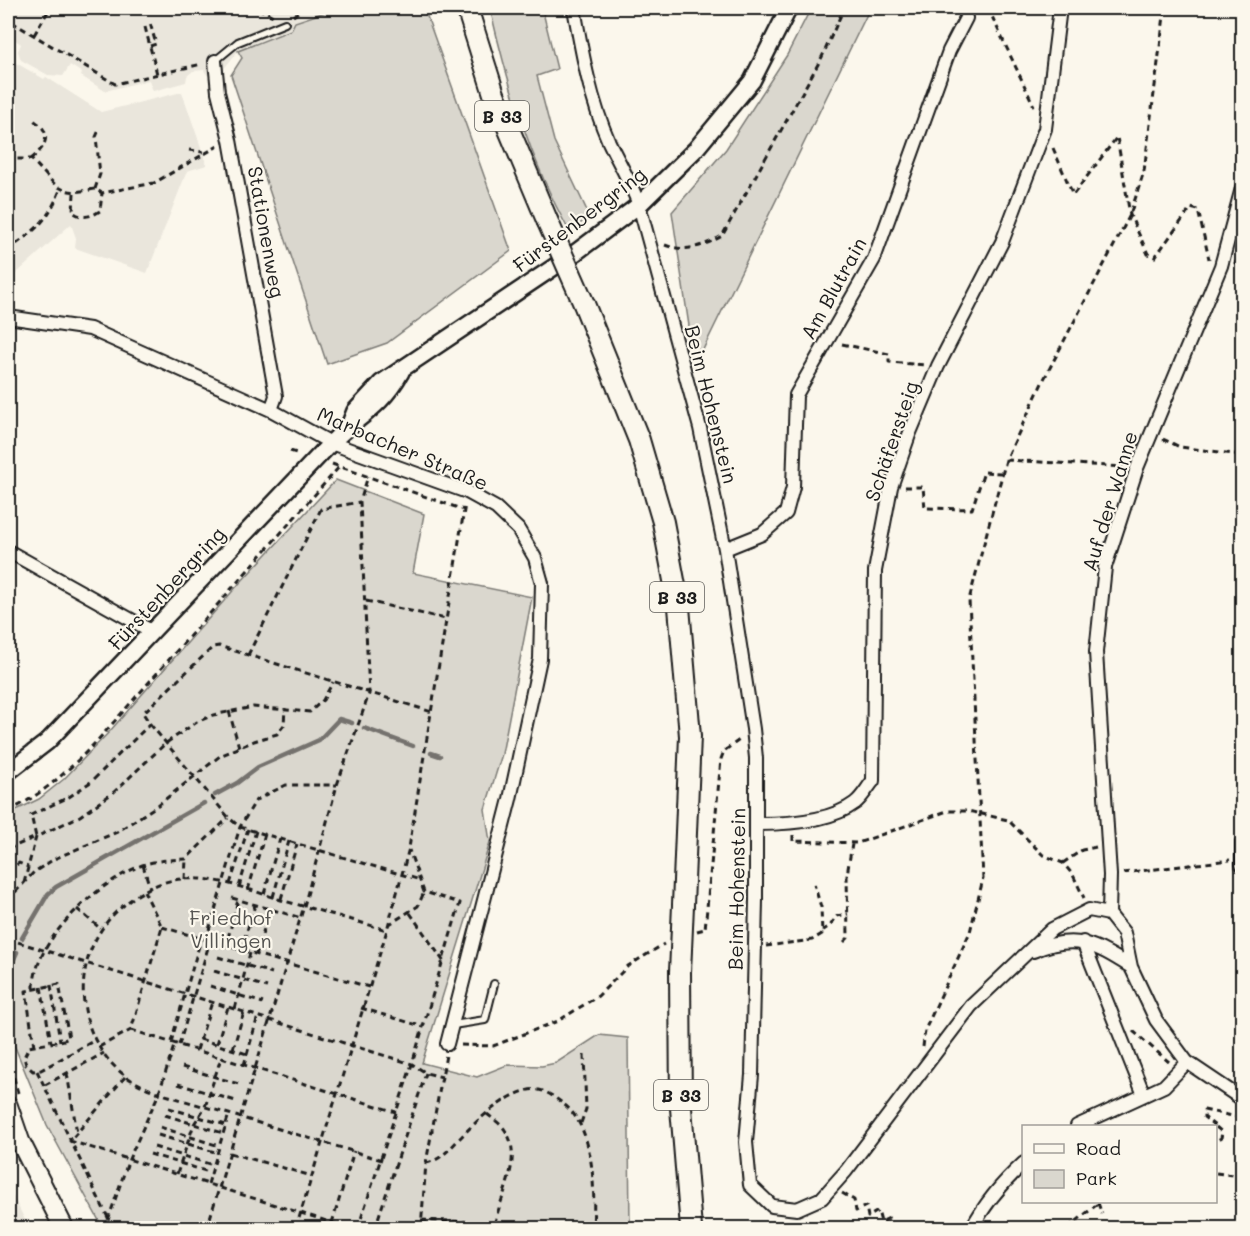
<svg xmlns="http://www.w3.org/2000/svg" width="1250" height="1236" font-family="Mali,sans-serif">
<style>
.built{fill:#eae6dc}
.green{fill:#dad7ce;stroke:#7b7a75;stroke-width:1.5}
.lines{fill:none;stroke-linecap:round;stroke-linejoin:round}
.stream{stroke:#74726e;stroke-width:4.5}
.service-casing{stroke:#1c1c1c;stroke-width:10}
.minor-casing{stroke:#1c1c1c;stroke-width:16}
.tertiary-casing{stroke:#1c1c1c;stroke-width:20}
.secondary-casing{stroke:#1c1c1c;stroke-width:22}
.primary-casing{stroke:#1c1c1c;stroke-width:24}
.path{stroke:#1c1c1c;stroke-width:3;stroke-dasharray:6 4.5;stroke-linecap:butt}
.service{stroke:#fbf7ec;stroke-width:6}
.minor{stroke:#fbf7ec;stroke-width:12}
.tertiary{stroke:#fbf7ec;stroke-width:15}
.secondary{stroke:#fbf7ec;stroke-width:18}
.primary{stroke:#fbf7ec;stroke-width:20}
.primary-bridge-casing{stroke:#1c1c1c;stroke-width:24;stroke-linecap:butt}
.primary-bridge{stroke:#fbf7ec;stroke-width:20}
.labels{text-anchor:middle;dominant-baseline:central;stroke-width:4.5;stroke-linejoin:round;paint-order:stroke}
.shield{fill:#fbf7ec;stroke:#5f5e5a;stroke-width:1.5}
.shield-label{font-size:18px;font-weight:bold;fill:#1c1c1c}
.street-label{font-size:20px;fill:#1c1c1c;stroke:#fbf7ec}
.park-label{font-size:20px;fill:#555451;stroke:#fbf7ec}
</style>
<rect width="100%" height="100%" fill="#fbf7ec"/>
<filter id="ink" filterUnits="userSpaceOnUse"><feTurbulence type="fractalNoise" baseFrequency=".0167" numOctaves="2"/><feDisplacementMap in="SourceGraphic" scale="12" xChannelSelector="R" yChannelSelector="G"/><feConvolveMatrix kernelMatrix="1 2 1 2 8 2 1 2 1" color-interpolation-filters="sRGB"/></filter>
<g filter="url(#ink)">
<!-- built -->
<path class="built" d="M8,8H337L295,22L291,30L238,51L222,71L207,75L204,70L193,71L187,76L186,82L153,91L149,80L105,91L81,76L82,73L70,65L63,76L48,75L21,60L18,51L21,44L8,35Z
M8,46L11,60L44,79L46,77L101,112L182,92L207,165L187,171L147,273L75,248L76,238L71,224L8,281Z
M8,1185L11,1192L29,1228H8Z"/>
<!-- green -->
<path class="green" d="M337,8H424L511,251L387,343L327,364L231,75L242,58L238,51L291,30L295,22Z
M490,8H542L557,69L537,76L554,141L590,217L569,231C530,160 508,86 490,8Z
M811,8H870L695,366L672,212L726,149L787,55Z
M336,480L424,514L413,573L532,597L502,754L485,809L490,842L422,1063L477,1077L507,1065L542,1066L556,1063L599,1035L628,1038L630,1228H103L47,1125L8,1030V814L39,799L64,779L110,731L238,585Z"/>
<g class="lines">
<!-- stream -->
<path class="stream" d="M364,728L413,746
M431,753L440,756
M215,795L237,783L258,767L319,740L339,719L352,723
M22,938L48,894L56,887L204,803
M8,973L17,952"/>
<defs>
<path id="service" d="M215,61L238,42L285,23
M453,1025L485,1020L494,984"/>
<path id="minor" d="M574,8C582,53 590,99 609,142C619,163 631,183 639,205L700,428L725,549L753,729L756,758V900L752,1075L746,1142L750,1185L772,1206L797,1209L822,1198L846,1171L971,1006L1052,929L1089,910L1109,914
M215,61L218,92L230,140L276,396L271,410
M8,317L90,329L271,410L331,443L467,492L496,508L518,529L535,558L542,583L540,659L510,799L447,1044
M725,549L762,534L786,513L793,487L796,395L874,259L949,51L966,18
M8,551L153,632
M757,824C786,824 830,822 855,803C862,798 867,788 873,781L875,571L891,487L909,435L938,366L1002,242L1045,129L1060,8
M1242,842V865
M1109,914L1110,875L1096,652L1105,567L1137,468L1221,266L1242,188
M1109,914L1124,933L1131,967L1156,1020L1187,1062L1242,1099
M1083,942L1144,1095
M1033,951C1076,933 1094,944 1131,967
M1077,1126L1164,1086L1187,1062
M972,1228C985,1203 1002,1183 1024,1163"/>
<path id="tertiary" d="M349,426L355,411L381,383L575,253L639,205L695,150L752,81L789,8
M8,772L47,742L331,443C359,415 380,409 401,372"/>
<path id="secondary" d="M8,1106L20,1141L64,1228"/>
<path id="primary" d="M467,8L494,94L547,220
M584,304L639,440L663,522L679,607L690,736L683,905
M680,972L681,1108L691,1228"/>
</defs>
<!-- service casing -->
<use href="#service" class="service-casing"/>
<!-- minor casing -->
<use href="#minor" class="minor-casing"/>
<!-- tertiary casing -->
<use href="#tertiary" class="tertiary-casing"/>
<!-- secondary casing -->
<use href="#secondary" class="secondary-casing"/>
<!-- primary casing -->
<use href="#primary" class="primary-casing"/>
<!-- path -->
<path class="path" d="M258,8L275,17
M988,8L1034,106
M8,13L10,21L115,84L202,64
M293,16L304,8
M145,27L157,74
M34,35L50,8
M150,46L156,44L150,23
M1053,148L1073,195L1117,137L1130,215L1148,254L1155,257L1191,208L1198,210L1209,259
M189,150L203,152
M8,156L12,159H31C57,185 56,197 95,189L102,193L154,183L218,146
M31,159C41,151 53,138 40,125C38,123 35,122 33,119
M8,187L12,159
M8,187L12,205
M95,189L100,174L96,137L99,130
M74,193L73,212C82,219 91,217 100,211L102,193
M665,245C685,253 704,246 722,236L822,57L844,8
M8,250C35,230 47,223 60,190
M1234,262L1242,267
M842,344L889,354V362L925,365
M1163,439L1180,447L1242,455
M290,451L300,454
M1006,460L1124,467
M332,464L464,510
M905,487H923L925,508L972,509L984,472L1001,473
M366,601L446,619
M248,655L321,509L360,502
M229,711L239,747
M150,724L229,818L240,827L417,879
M8,811C43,795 71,768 98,740L340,466
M793,835V841L858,843L947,811H968L1008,820L1043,855L1063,863L1073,875L1084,898
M8,849L36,837L31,815L69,797L92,781L150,724L143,713L213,647L219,646L432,712
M1063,863L1082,850L1096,847
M143,865L150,888
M8,871L19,863L28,867
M1123,873L1230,860
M185,879L186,859
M24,883L36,837L80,816L114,792L166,743L197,722L213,715L253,707L310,712L323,700L333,682
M230,884L248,829
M239,887L256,831
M248,890L265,834
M264,894L280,839
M273,897L289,841
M232,898L301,918
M281,899L297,844
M8,900L34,872L54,859L117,832L158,805L220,756L254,741L277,734L284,725L285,708
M77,909L101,929
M410,913L444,962
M388,925L418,906L424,892
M162,927L369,987
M697,931L705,929L721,759L724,751L742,738
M822,931L830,926L837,916L848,914
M228,938L238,900
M8,939L412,1064L426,1073L442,1077
M206,940L240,827L256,800L286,785H337
M844,942L848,938L847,875L852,844
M766,946L812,940L822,934L821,907L814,884
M241,950L255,905
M256,955L270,909
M218,957L272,973
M214,971L267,987
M51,985L60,1041
M210,986L263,1003
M41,987L51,1042
M34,988C33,940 98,883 140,866C155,860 170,860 186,859L228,818
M361,1008L424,1027
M235,1009L250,953
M131,1030L396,1112
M1133,1031L1169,1062
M200,1039L247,1054
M171,1042L201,939
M217,1044L228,1007
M179,1045L210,941
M461,1045L493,1046L558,1021L598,996L628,966L664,944
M34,1046L26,991L59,984L69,1038C57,1043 42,1044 29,1047L24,1057L26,1065L33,1071L41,1070L95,1040
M99,1047L131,1030L162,927L144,891
M923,1047L925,1030L970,932L983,879L969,600L1006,460L1043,381L1130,215L1144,171L1165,8
M233,1049L244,1012
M197,1050L212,1002
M8,1057L18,1093
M244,1065L258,1016
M182,1067L242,1085
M37,1071L113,1228
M67,1073L77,1133
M125,1077L70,1141L349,1228
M178,1084L236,1101
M45,1085L104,1053
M169,1108L226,1125
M487,1114C493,1119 501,1124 505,1130C525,1159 498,1199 494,1228
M165,1115L223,1133
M581,1123L586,1109L584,1055
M1215,1126L1204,1117V1110L1242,1118
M160,1127L219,1146
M1216,1127L1222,1132L1221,1138L1216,1141
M158,1135L218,1153
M154,1147L213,1165
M230,1153L312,1176
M150,1154L212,1173
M382,1160L159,1093C147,1088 134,1083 123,1074C73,1034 70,958 115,913C132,897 151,884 174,880C211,874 247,889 281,900C317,910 352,920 387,930
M426,1163C442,1160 451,1147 462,1136C477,1120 516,1085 539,1090C549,1092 558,1100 566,1106C595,1131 595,1192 593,1228
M1216,1173L1242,1176
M177,1174L194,1124L205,1107L221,1058
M208,1184L229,1114
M842,1193L854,1200L856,1211L866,1206L868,1217L878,1211L881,1222L889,1218L895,1227L905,1225L913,1228
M1098,1203L1102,1214
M108,1220L129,1159L159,1093L175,1043
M421,1220L495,1223
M332,1223L354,1151
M207,1228L304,906L337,785L369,694L360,502L368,476
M296,1228L387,930L409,848L465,504
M358,1228L412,1064L460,903L424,892L409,850
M375,1228L426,1073
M421,1228L426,1163L446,1055
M1068,1228L1100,1202"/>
<!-- service -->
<use href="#service" class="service"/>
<!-- minor -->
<use href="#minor" class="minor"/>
<!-- tertiary -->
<use href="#tertiary" class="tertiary"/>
<!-- secondary -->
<use href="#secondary" class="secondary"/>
<!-- primary -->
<use href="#primary" class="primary"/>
<defs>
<path id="primary-bridge" d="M547,220L584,304
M680,972L683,905"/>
</defs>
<!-- primary-bridge casing -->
<use href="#primary-bridge" class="primary-bridge-casing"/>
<!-- primary-bridge -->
<use href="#primary-bridge" class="primary-bridge"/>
</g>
</g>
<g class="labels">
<!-- shield labels -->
<g class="shield">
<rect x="475" y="101" width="54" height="30" rx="4.5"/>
<rect x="650" y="582" width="54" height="30" rx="4.5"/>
<rect x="654" y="1080" width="54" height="30" rx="4.5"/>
</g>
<g class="shield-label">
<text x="502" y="116">B 33</text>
<text x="677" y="597">B 33</text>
<text x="681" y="1095">B 33</text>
</g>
<!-- street labels -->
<g class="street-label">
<text transform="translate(579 219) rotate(-37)">Fürstenbergring</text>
<text transform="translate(267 232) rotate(80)">Stationenweg</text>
<text transform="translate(833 288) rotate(-61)">Am Blutrain</text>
<text transform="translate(712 404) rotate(76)">Beim Hohenstein</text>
<text transform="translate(891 441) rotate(-71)">Schäfersteig</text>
<text transform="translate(403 448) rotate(23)">Marbacher Straße</text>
<text transform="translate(1109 501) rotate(-73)">Auf der Wanne</text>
<text transform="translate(166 588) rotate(-47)">Fürstenbergring</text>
<text transform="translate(736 889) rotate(-89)">Beim Hohenstein</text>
</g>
<!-- park labels -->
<g class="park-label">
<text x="231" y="917">Friedhof<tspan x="231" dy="23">Villingen</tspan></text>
</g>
</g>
<!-- margin -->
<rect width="1250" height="1236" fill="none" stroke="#fbf7ec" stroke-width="30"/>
<rect x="15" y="15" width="1220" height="1206" fill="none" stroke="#1c1c1c" stroke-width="2" filter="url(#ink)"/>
<!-- legend -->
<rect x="1022" y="1125" width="195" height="78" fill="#fbf7ec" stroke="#a29f99" stroke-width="1.5"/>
<rect x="1034" y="1144" width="30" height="9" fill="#fbf7ec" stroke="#a29f99" stroke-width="1.5"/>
<text x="1076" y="1155" font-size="18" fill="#1c1c1c">Road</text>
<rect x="1034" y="1170" width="30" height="18" fill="#dad7ce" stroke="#a29f99" stroke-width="1.5"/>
<text x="1076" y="1185" font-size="18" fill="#1c1c1c">Park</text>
</svg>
